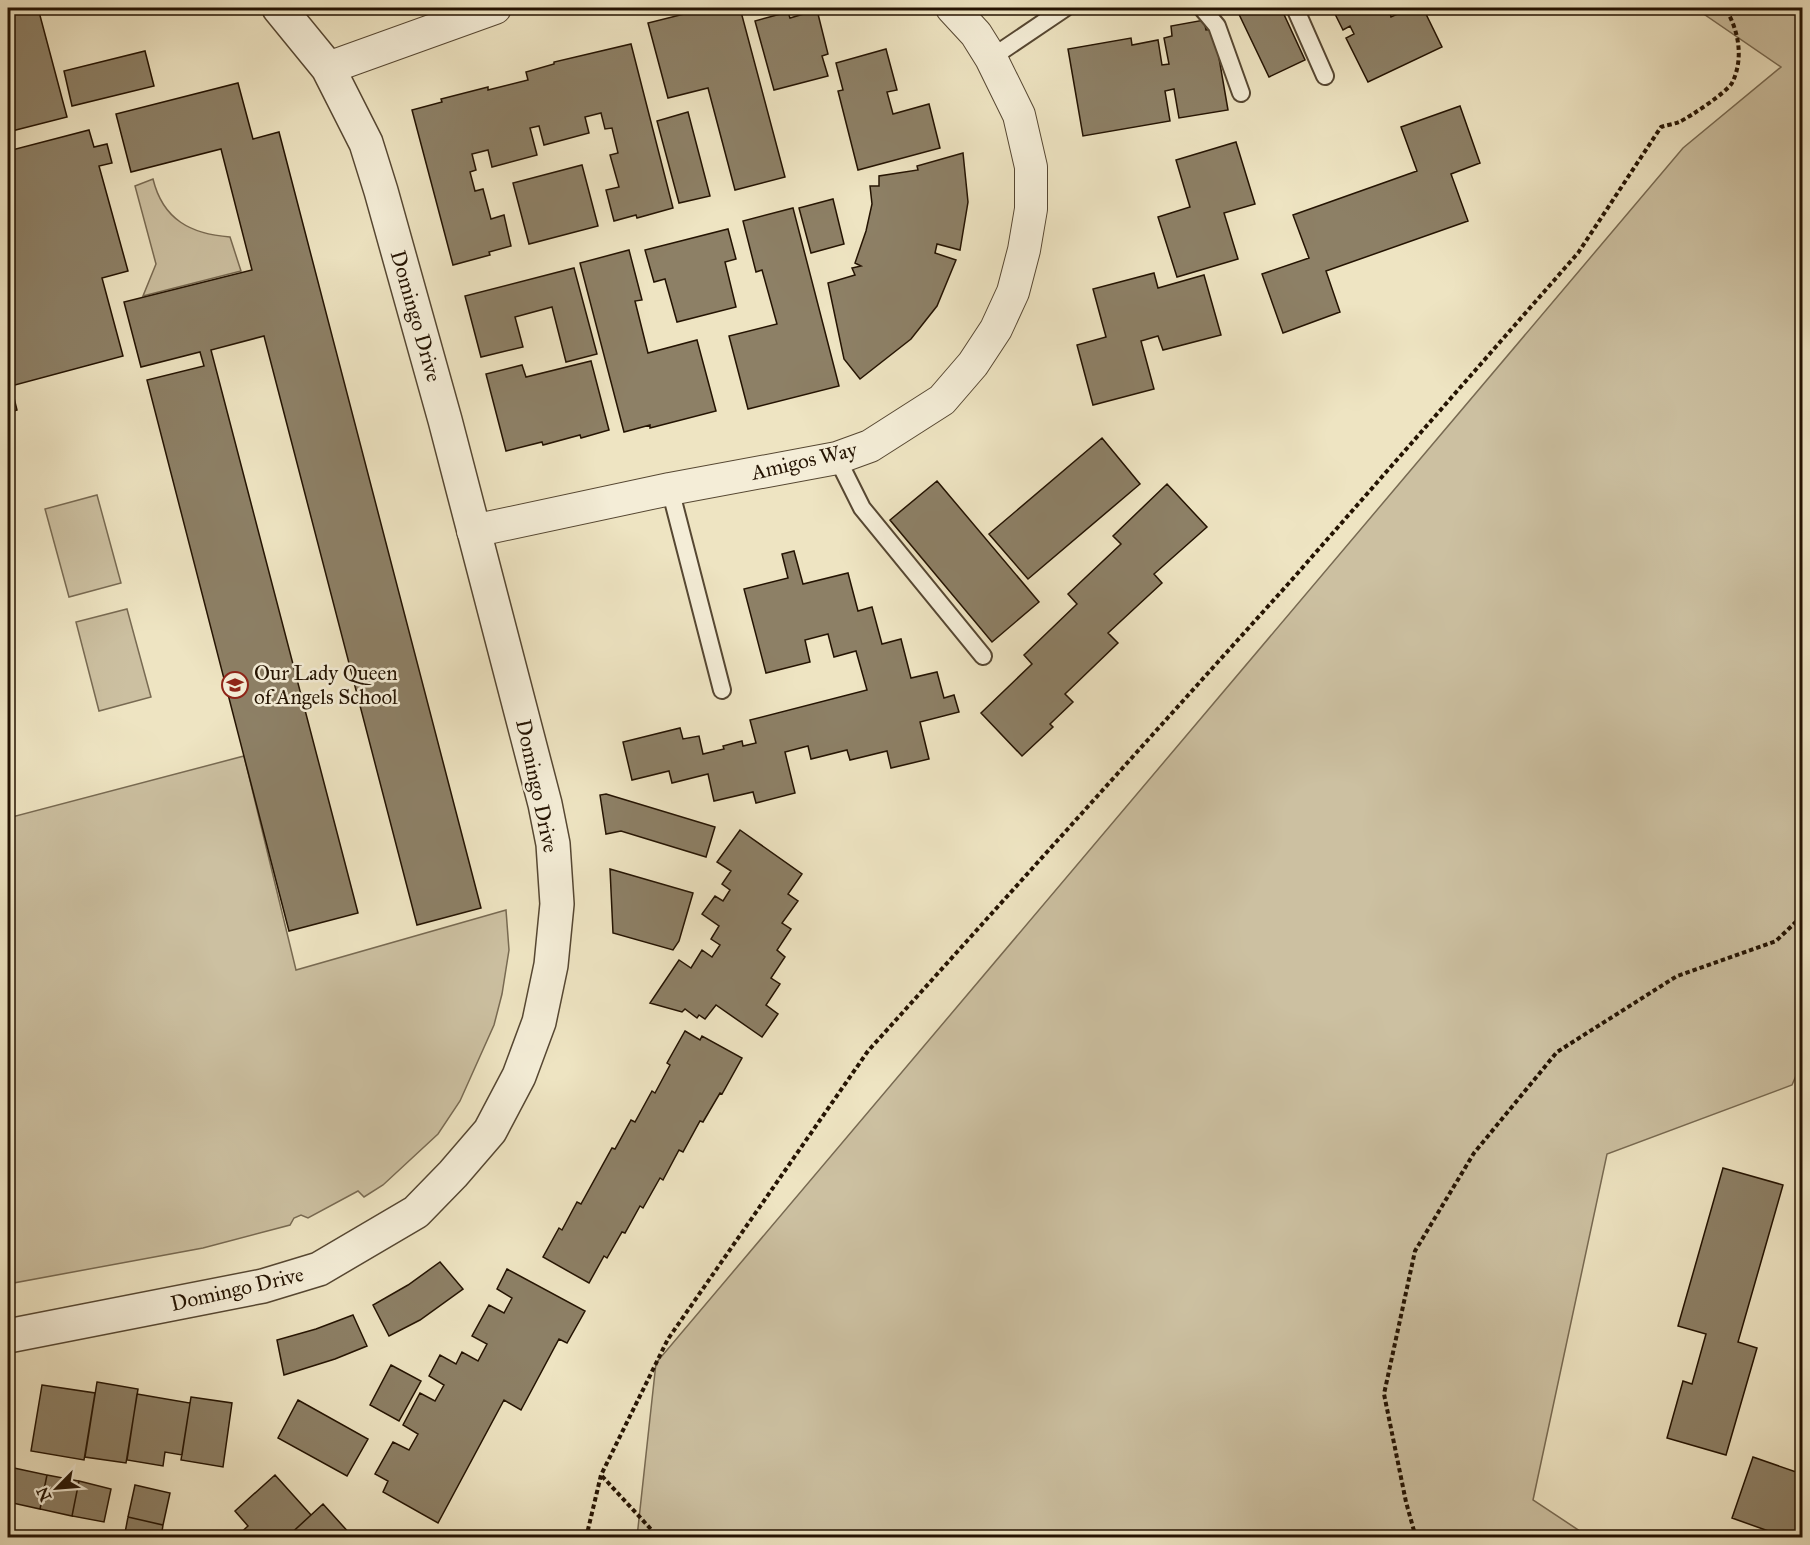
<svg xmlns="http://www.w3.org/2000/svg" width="1810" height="1545" font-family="'IM FELL Great Primer',serif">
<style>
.green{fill:#ccc0a1;stroke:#786a52;stroke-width:1.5}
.building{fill:#8d8066;stroke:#241302;stroke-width:1.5}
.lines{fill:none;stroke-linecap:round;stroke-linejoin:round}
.service-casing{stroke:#564732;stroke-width:20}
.minor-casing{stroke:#564732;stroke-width:34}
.tertiary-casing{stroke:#564732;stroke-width:36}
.path{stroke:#241302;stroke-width:4;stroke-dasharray:4.5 3;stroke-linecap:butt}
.service{stroke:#f4edd7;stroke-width:16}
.minor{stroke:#f4edd7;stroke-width:32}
.tertiary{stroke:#f4edd7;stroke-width:33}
.labels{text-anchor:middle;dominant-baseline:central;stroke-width:5;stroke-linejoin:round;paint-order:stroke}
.street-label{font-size:21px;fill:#241302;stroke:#f4edd7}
.poi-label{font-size:21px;fill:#241302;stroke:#f4edd7;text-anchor:start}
</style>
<rect width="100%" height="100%" fill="#eee4c2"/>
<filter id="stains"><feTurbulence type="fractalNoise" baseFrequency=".00333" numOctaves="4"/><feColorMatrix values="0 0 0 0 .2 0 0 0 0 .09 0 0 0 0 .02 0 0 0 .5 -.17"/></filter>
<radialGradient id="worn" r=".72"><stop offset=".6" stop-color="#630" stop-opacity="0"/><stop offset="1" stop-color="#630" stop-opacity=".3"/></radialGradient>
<!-- green -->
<path class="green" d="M1695,8H1802V1062L1792,1085L1607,1154L1533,1500L1589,1537H637L656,1363L1683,148L1781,67Z
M153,179C163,220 191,234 230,237L241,271L143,296L156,264L135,186Z
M97,495L121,583L69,597L45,509Z
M127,609L151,697L99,711L76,622Z
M244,756L296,970L506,910L509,950L502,994L494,1025L460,1101L438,1134L383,1185L364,1197L358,1191L308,1218L301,1215L294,1218L290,1225L203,1248L8,1284V818Z"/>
<!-- building -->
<path class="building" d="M8,8H38L67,117L8,132Z
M708,8H740L785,177L735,190L708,88L668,98L648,23Z
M1236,8H1281L1305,60L1269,77Z
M1332,8H1389L1391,17L1411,8H1423L1442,47L1368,82L1346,38L1354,34L1350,26L1343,30Z
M817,10L828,54L822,56L828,76L774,90L755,21L788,12L790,18Z
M1204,20L1206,30L1214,29L1228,110L1179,118L1174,89L1165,91L1170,121L1083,136L1068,49L1131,38L1132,45L1158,40L1162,65L1169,64L1164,38L1172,36L1171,26Z
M631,44L673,208L637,218L636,215L614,221L606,190L619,187L610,155L618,153L612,128L605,129L601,113L585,117L589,133L544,145L539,126L530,128L537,155L492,167L488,150L472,154L476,170L470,172L475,191L483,189L491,219L504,215L511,246L489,252L490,255L453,265L412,110L442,102L441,99L488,87V90L528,80L526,72L554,64V62Z
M886,49L897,90L887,92L893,114L929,104L940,148L858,170L838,91L843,90L836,63Z
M145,51L154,86L72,106L64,71Z
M238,83L253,139L279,132L481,908L417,925L264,336L211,350L358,913L289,931L147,380L204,366L200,352L141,367L124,302L252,270L221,149L131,172L116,114Z
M1460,106L1480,163L1451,174L1468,221L1326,271L1340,312L1283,333L1262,274L1309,258L1293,215L1417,171L1401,127Z
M688,112L710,196L679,203L657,121Z
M89,130L94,147L107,144L112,163L99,166L128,271L102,278L123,356L11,386L17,410L8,413V151Z
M1236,142L1255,204L1224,213L1238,259L1177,277L1158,217L1190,207L1176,160Z
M963,153L968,202L960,250L937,244L935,253L956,260L937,306L911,339L860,379L844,359L828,283L855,275L852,268L861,266L855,263L866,231L872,204L870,186H879V176L918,170L917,166Z
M582,165L598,226L529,244L513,183Z
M833,199L844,244L811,253L799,208Z
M793,208L839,386L748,409L729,336L777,324L762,270L756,272L743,221Z
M728,229L736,259L725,262L736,307L677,322L665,279L654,282L645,250Z
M629,250L642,300L635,301L648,353L697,340L716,411L650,428V425L624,432L580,263Z
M574,268L597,354L566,362L552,307L515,317L523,347L481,357L465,296Z
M1154,273L1158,288L1204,275L1221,335L1163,350L1158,336L1141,341L1154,389L1093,405L1077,345L1106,337L1093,289Z
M591,361L609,430L581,438L580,435L543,445L542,442L506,451L486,374L522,365L526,377Z
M1102,438L1140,484L1028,579L989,534Z
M937,481L1039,602L992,642L890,520Z
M1167,484L1207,527L1154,574L1162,583L1108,633L1118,643L1065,694L1073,702L1050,724L1053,727L1022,756L981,713L1032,664L1024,655L1077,604L1068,594L1121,544L1113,536Z
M794,551L803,584L848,573L858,611L872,607L882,644L901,639L911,678L937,672L944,698L954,695L959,712L920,722L929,759L891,768L887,751L850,760L847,750L811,759L808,746L785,752L795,793L756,803L753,792L714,801L708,774L672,783L669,771L632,780L623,742L680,728L683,739L699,736L703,754L724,749L723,746L742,741L743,746L756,743L750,720L867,690L856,651L834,657L828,634L805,640L810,662L766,673L744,589L788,578L782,554Z
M606,794L715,827L706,857L621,831L606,834L600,795Z
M740,830L802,874L788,894L798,901L782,923L791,929L777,950L785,957L771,978L780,984L766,1005L778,1014L762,1037L716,1005L705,1019L699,1015L697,1018L685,1009L682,1012L650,1003L679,960L691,968L702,950L712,957L720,945L711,939L719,926L702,914L715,896L723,901L730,890L722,884L731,871L717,862Z
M610,869L693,893L679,941L673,950L613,933Z
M685,1031L700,1040L702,1036L742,1058L722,1094L720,1093L703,1122L700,1121L683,1152L679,1150L663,1180L660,1178L643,1208L640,1206L625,1233L622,1232L607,1258L604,1256L589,1283L543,1257L559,1228L562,1230L577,1202L581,1204L612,1148L615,1149L631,1120L635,1122L652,1091L655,1093L670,1065L667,1063Z
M1723,1168L1783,1185L1738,1342L1757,1348L1726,1455L1667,1438L1683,1381L1692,1384L1706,1334L1678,1326Z
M440,1262L463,1289L420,1320L389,1336L373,1305L408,1285Z
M507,1269L585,1311L567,1343L559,1339L521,1410L504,1400L438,1523L383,1492L388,1481L375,1474L393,1442L409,1450L418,1434L403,1425L420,1393L435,1401L444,1385L429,1376L440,1355L456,1364L462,1352L478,1361L487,1344L472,1336L489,1305L504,1313L512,1298L497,1289Z
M353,1315L367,1346L335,1359L284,1375L277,1340L316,1329Z
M391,1365L421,1381L399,1421L370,1405Z
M97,1382L138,1389L126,1463L85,1457Z
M42,1385L95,1393L84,1460L31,1451Z
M137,1394L190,1403L182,1455L165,1452L163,1466L127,1460Z
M191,1397L232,1403L223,1467L181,1460Z
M298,1400L368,1439L347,1476L278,1438Z
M1753,1457L1802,1474V1538H1788L1732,1518Z
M14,1468L47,1475L40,1509L8,1502Z
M47,1475L79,1481L72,1516L40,1509Z
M275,1475L311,1515L286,1538H235L248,1526L235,1511Z
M79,1481L111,1489L104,1522L72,1516Z
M135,1485L170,1493L163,1525L128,1517Z
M323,1504L351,1535L348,1538H286Z
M128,1517L163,1525L161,1538H124Z"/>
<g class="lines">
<defs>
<path id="service" d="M1202,8L1217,26L1241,93
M1295,8L1325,76
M991,58L1065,8
M837,458L862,508L983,656
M670,489L722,690"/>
<path id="minor" d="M328,68L495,8
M473,531L670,489L837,458L870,446L942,400L973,364L996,329L1013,292L1024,250L1031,209V167L1019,115L991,58L976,34L952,8"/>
<path id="tertiary" d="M8,1336L263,1286L319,1269L416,1212L453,1174L490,1131L519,1076L539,1022L551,965L557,904L553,844L545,804L445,420L381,191L366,143L328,68L279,8"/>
</defs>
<!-- service casing -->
<use href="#service" class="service-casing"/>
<!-- minor casing -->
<use href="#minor" class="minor-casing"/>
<!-- tertiary casing -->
<use href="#tertiary" class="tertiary-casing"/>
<!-- path -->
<path class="path" d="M602,1476L659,1538
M586,1538L601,1475L668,1339L868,1051L1289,583L1578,253L1661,127C1667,125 1674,124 1679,122C1690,117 1727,92 1732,83C1744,59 1739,30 1725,8
M1416,1538L1406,1502L1384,1394L1415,1251L1474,1153L1557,1052L1677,976L1776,941L1802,916"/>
<!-- service -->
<use href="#service" class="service"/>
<!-- minor -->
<use href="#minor" class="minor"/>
<!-- tertiary -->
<use href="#tertiary" class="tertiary"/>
</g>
<!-- icons -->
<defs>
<symbol id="school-ring" viewBox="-11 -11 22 22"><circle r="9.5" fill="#f4edd7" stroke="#8f2418" stroke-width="1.5"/><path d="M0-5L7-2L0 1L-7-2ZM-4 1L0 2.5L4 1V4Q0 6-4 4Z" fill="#8f2418"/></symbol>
</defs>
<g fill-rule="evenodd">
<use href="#school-ring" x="220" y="670" width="30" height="30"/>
</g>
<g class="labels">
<!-- street labels -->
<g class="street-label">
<text transform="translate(416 316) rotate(74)">Domingo Drive</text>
<text transform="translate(804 461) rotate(-13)">Amigos Way</text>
<text transform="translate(537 786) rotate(78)">Domingo Drive</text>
<text transform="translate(237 1289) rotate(-13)">Domingo Drive</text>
</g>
<!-- poi labels -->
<g class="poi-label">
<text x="254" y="673">Our Lady Queen<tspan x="254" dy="24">of Angels School</tspan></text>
</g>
</g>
<!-- margin -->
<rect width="1810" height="1545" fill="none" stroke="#eee4c2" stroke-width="30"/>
<rect x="9" y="9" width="1792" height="1527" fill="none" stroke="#241302" stroke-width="3"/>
<rect x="15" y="15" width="1780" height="1515" fill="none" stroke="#241302" stroke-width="1.5"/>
<!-- north arrow -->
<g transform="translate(57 1488) rotate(245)" stroke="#f4edd7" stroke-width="4.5" paint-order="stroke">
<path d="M0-4.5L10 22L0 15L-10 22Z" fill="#241302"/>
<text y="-9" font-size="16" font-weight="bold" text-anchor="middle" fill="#241302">N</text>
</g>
<rect width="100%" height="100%" filter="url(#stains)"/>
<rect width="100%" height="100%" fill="url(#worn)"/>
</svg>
